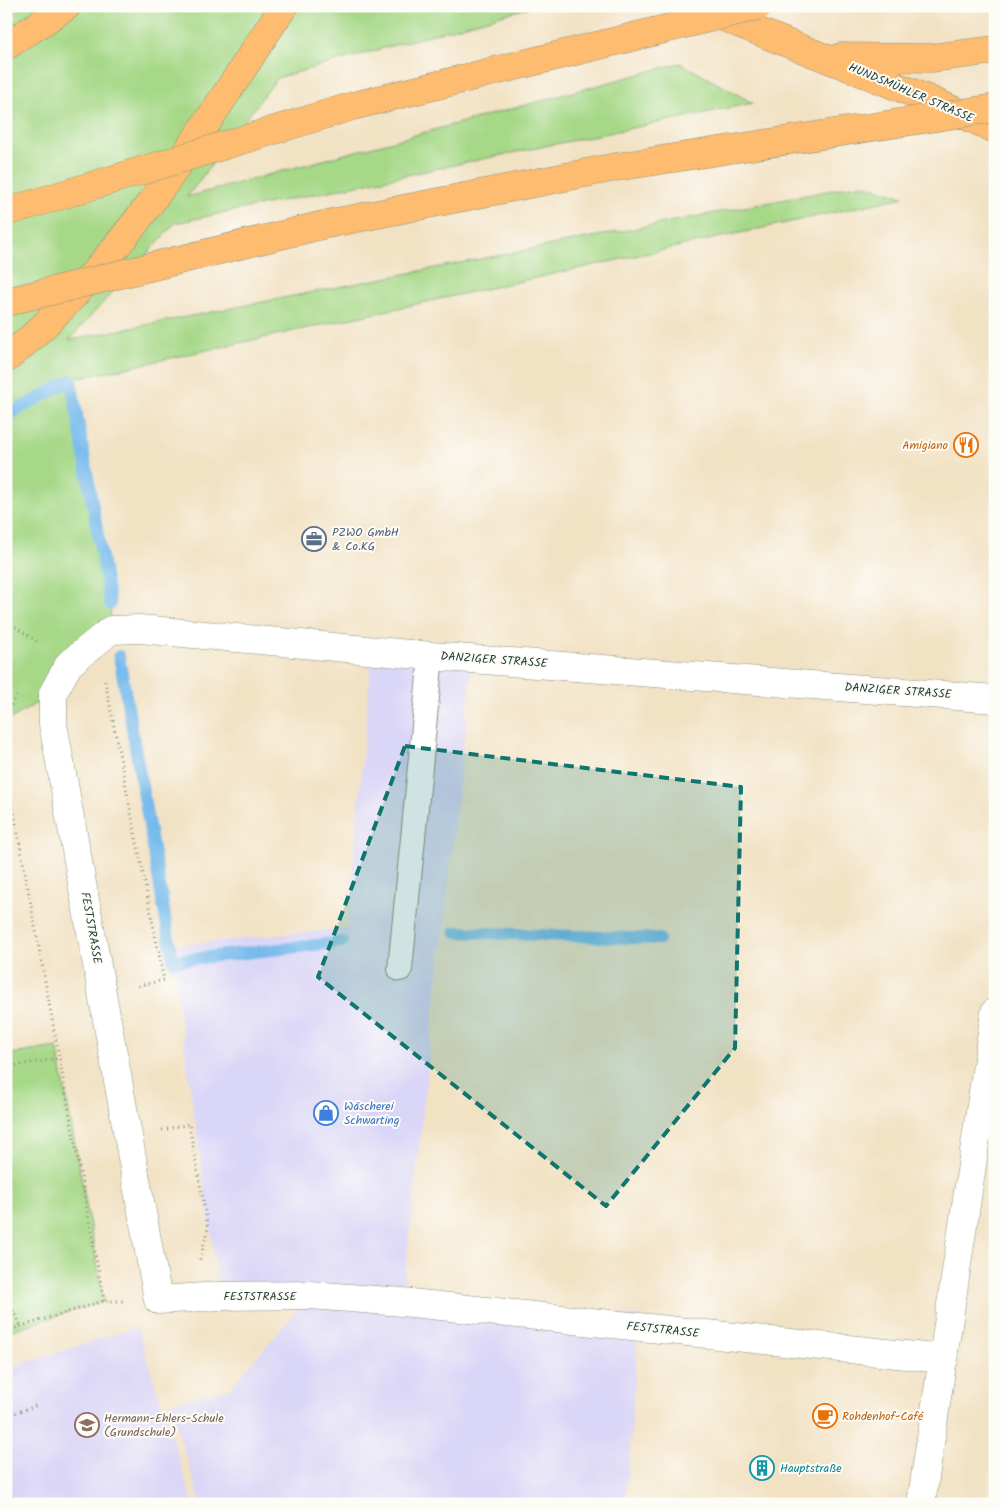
<svg xmlns="http://www.w3.org/2000/svg" width="1001" height="1510" font-family="Kalam,sans-serif">
<style>
.built{fill:#dad6f7}
.green{fill:#a6d887;stroke:#628a5e}
.lines{fill:none;stroke-linecap:round;stroke-linejoin:round}
.stream{stroke:#76baec;stroke-width:12}
.service-casing{stroke:#88907c;stroke-width:26}
.minor-casing{stroke:#88907c;stroke-width:29}
.tertiary-casing{stroke:#88907c;stroke-width:29}
.primary-casing{stroke:#88907c;stroke-width:29}
.motorway-casing{stroke:#88907c;stroke-width:29}
.path{stroke:#88907c;stroke-width:3;stroke-dasharray:1 4;stroke-linecap:butt}
.service{stroke:#fff;stroke-width:24}
.minor{stroke:#fff;stroke-width:28}
.tertiary{stroke:#fff;stroke-width:28}
.primary{stroke:#fdbc70;stroke-width:28}
.motorway{stroke:#fdbc70;stroke-width:28}
.motorway-bridge-casing{stroke:#88907c;stroke-width:29;stroke-linecap:butt}
.motorway-bridge{stroke:#fdbc70;stroke-width:28}
.marked{fill:#0f766e;fill-opacity:0.2;stroke:#0f766e;stroke-width:4;stroke-dasharray:10 6;stroke-linejoin:round}
.labels{text-anchor:middle;dominant-baseline:central;stroke-width:4;stroke-linejoin:round;paint-order:stroke}
.street-label{font-size:12px;fill:#1f3d34;stroke:#fdfcf7}
.food-label{font-size:12px;fill:#c56008;stroke:#fdfcf7;text-anchor:end}
.service-label{font-size:12px;fill:#4e5e75;stroke:#fdfcf7;text-anchor:start}
.shop-label{font-size:12px;fill:#366cbe;stroke:#fdfcf7;text-anchor:start}
.education-label{font-size:12px;fill:#785e54;stroke:#fdfcf7;text-anchor:start}
.culture-label{font-size:12px;fill:#0d838f;stroke:#fdfcf7;text-anchor:start}
</style>
<rect width="100%" height="100%" fill="#fdfcf7"/>
<filter id="ink" filterUnits="userSpaceOnUse"><feTurbulence type="fractalNoise" baseFrequency=".02" numOctaves="2"/><feDisplacementMap in="SourceGraphic" scale="10" xChannelSelector="R" yChannelSelector="G"/><feConvolveMatrix kernelMatrix="1 2 1 2 8 2 1 2 1" color-interpolation-filters="sRGB"/></filter>
<filter id="wash" filterUnits="userSpaceOnUse"><feTurbulence type="fractalNoise" baseFrequency=".0096" numOctaves="4" result="noise"/><feDisplacementMap in="SourceGraphic" scale="20" xChannelSelector="R" yChannelSelector="G"/><feGaussianBlur stdDeviation="1.12" result="paint"/><feColorMatrix in="noise" values="0 0 0 0 0 0 0 0 0 0 0 0 0 0 0 0 0 1.4 0 .05"/><feComposite in="paint" operator="in"/></filter>
<g filter="url(#wash)">
<rect width="100%" height="100%" fill="#f2e2c4"/>
<!-- built -->
<path class="built" d="M372,651L473,660L402,1301L639,1316L626,1504H201L169,1403L229,1389L310,1296H220L170,946L348,928Z
M137,1327L193,1504H6V1369Z"/>
<!-- green -->
<path class="green" d="M6,6H534L277,78L187,197L680,63L753,103L175,223L69,340L862,184L904,197L71,380L110,604L111,630L53,693L6,722Z
M57,1047L104,1301L6,1332V1055Z"/>
<g class="lines">
<!-- stream -->
<path class="stream" d="M6,416L71,380L110,604
M119,656L173,961L342,942
M455,932L659,939"/>
</g>
</g>
<g filter="url(#ink)">
<g class="lines">
<defs>
<path id="service" d="M400,969L431,656"/>
<path id="minor" d="M944,1359L402,1302L310,1295L220,1296L158,1300L53,724V693L69,664L111,630L140,629L431,656L995,699"/>
<path id="tertiary" d="M921,1504L995,1012"/>
<path id="primary" d="M696,6C795,48 897,83 995,129
M841,57L931,58L995,50"/>
<path id="motorway" d="M6,46L67,6
M6,359C120,267 203,127 284,6"/>
</defs>
<!-- service casing -->
<use href="#service" class="service-casing"/>
<!-- minor casing -->
<use href="#minor" class="minor-casing"/>
<!-- tertiary casing -->
<use href="#tertiary" class="tertiary-casing"/>
<!-- primary casing -->
<use href="#primary" class="primary-casing"/>
<!-- motorway casing -->
<use href="#motorway" class="motorway-casing"/>
<!-- path -->
<path class="path" d="M6,624L13,625L39,643
M105,681L164,980L137,986
M6,714L16,696
M6,769L104,1301
M6,1067L60,1058
M162,1130L189,1124L208,1228L199,1263
M6,1297L21,1326
M6,1331L104,1301H123
M6,1416L36,1406
M6,1478L15,1504"/>
<!-- service -->
<use href="#service" class="service"/>
<!-- minor -->
<use href="#minor" class="minor"/>
<!-- tertiary -->
<use href="#tertiary" class="tertiary"/>
<!-- primary -->
<use href="#primary" class="primary"/>
<!-- motorway -->
<use href="#motorway" class="motorway"/>
<defs>
<path id="motorway-bridge" d="M6,212L353,106L758,6
M6,302L327,224L616,167L995,108"/>
</defs>
<!-- motorway-bridge casing -->
<use href="#motorway-bridge" class="motorway-bridge-casing"/>
<!-- motorway-bridge -->
<use href="#motorway-bridge" class="motorway-bridge"/>
</g>
</g>
<!-- marked area -->
<path class="marked" d="M405,746L741,787L735,1048L606,1206L318,977Z"/>
<!-- icons -->
<defs>
<symbol id="restaurant-ring" viewBox="-11 -11 22 22"><circle r="9.5" fill="#fdfcf7" stroke="#e8710a" stroke-width="1.5"/><path d="M-5-6h1v4h1v-4h1v4h1v-4h1v5L-1.5 .5V6h-2V.5L-5-1ZM5-6V6H3V1.5H1.5Q1.5-4 5-6Z" fill="#e8710a"/></symbol>
<symbol id="office-ring" viewBox="-11 -11 22 22"><circle r="9.5" fill="#fdfcf7" stroke="#5c6f8a" stroke-width="1.5"/><path d="M-6-3h4V-5.5h4V-3h4V5H-6ZM-1-4.5V-3h2v-1.5ZM-6 0V1H6V0Z" fill="#5c6f8a"/></symbol>
<symbol id="shop-ring" viewBox="-11 -11 22 22"><circle r="9.5" fill="#fdfcf7" stroke="#3f7fe0" stroke-width="1.5"/><path d="M-5-2.5h2.3a2.7 3.5 0 0 1 5.4 0H5L5.5 6h-11ZM-1.5-2.5h3a1.5 2.3 0 0 0-3 0Z" fill="#3f7fe0"/></symbol>
<symbol id="cafe-ring" viewBox="-11 -11 22 22"><circle r="9.5" fill="#fdfcf7" stroke="#e8710a" stroke-width="1.5"/><path d="M-5.5-4.5H6V0H3Q3 3.5 0 3.5H-2.5Q-5.5 3.5-5.5 0ZM3-3.2v2h1.7v-2ZM-6 4.5H4V6H-6Z" fill="#e8710a"/></symbol>
<symbol id="school-ring" viewBox="-11 -11 22 22"><circle r="9.5" fill="#fdfcf7" stroke="#8d6e63" stroke-width="1.5"/><path d="M0-5L7-2L0 1L-7-2ZM-4 1L0 2.5L4 1V4Q0 6-4 4Z" fill="#8d6e63"/></symbol>
<symbol id="building-ring" viewBox="-11 -11 22 22"><circle r="9.5" fill="#fdfcf7" stroke="#0f9aa8" stroke-width="1.5"/><path d="M-4-6H4V6H1V3H-1V6H-4ZM-2.5-4.3h1.7v1.8h-1.7ZM.8-4.3h1.7v1.8H.8ZM-2.5-1h1.7V.8h-1.7ZM.8-1h1.7V.8H.8Z" fill="#0f9aa8"/></symbol>
</defs>
<g fill-rule="evenodd">
<use href="#restaurant-ring" x="952" y="431" width="28" height="28"/>
<use href="#office-ring" x="300" y="525" width="28" height="28"/>
<use href="#shop-ring" x="312" y="1099" width="28" height="28"/>
<use href="#cafe-ring" x="811" y="1402" width="28" height="28"/>
<use href="#school-ring" x="73" y="1411" width="28" height="28"/>
<use href="#building-ring" x="748" y="1454" width="28" height="28"/>
</g>
<g class="labels">
<!-- street labels -->
<g class="street-label">
<text transform="translate(911 93) rotate(23)">HUNDSMÜHLER STRASSE</text>
<text transform="translate(494 660) rotate(4)">DANZIGER STRASSE</text>
<text transform="translate(898 691) rotate(4)">DANZIGER STRASSE</text>
<text transform="translate(91 928) rotate(80)">FESTSTRASSE</text>
<text x="260" y="1296">FESTSTRASSE</text>
<text transform="translate(663 1330) rotate(6)">FESTSTRASSE</text>
</g>
<!-- food labels -->
<g class="food-label">
<text x="948" y="445">Amigiano</text>
<text x="842" y="1416" text-anchor="start">Rohdenhof-Café</text>
</g>
<!-- service labels -->
<g class="service-label">
<text x="332" y="532">PZWO GmbH<tspan x="332" dy="14">&amp; Co.KG</tspan></text>
</g>
<!-- shop labels -->
<g class="shop-label">
<text x="344" y="1106">Wäscherei<tspan x="344" dy="14">Schwarting</tspan></text>
</g>
<!-- education labels -->
<g class="education-label">
<text x="104" y="1418">Hermann-Ehlers-Schule<tspan x="104" dy="14">(Grundschule)</tspan></text>
</g>
<!-- culture labels -->
<g class="culture-label">
<text x="780" y="1468">Hauptstraße</text>
</g>
</g>
<!-- margin -->
<rect width="1001" height="1510" fill="none" stroke="#fdfcf7" stroke-width="25"/>
</svg>
